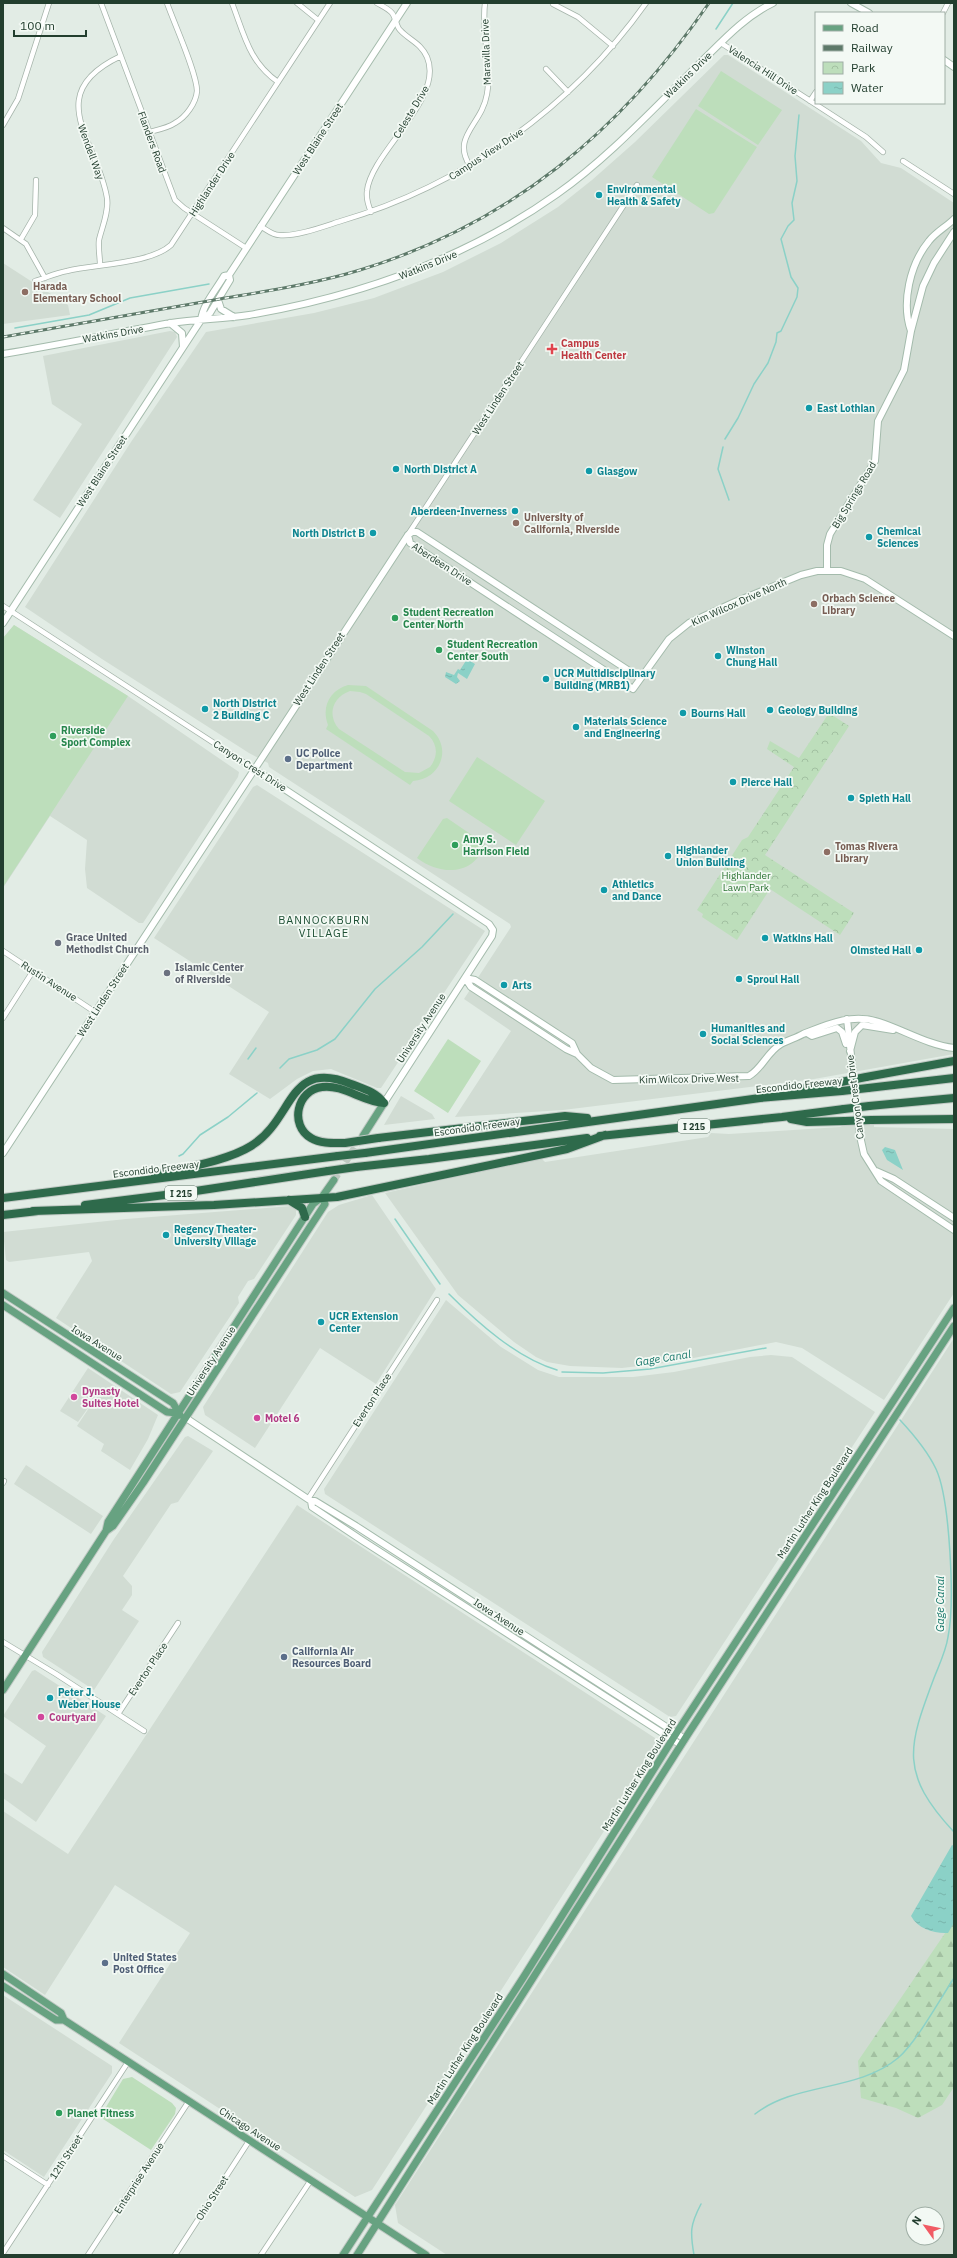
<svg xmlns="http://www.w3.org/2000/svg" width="957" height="2258" font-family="'IBM Plex Sans',sans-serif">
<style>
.built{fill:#d1dcd3;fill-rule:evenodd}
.forest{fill:url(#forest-firs)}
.park{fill:url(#park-crowns)}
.garden{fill:#bddebb;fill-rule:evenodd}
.water{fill:url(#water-ripples)}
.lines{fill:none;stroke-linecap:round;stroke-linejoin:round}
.stream{stroke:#8bd1c7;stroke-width:1.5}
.primary-tunnel{stroke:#bcc9c0;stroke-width:7;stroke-dasharray:7 3.5;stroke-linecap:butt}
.street-casing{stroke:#a5b4aa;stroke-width:6}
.secondary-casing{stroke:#a4bbac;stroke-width:8}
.primary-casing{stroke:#c1c9c4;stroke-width:9}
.highway-casing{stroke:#c1c9c4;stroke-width:10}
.street{stroke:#fff;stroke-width:4.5}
.secondary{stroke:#fff;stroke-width:6}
.primary{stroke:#67a281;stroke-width:7}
.highway{stroke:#2e6a4b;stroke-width:8}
.rail-casing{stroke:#5d7969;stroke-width:3}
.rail{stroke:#f3f9f4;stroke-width:1.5;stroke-dasharray:4.5;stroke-linecap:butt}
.highway-bridge-casing{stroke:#c1c9c4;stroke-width:10;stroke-linecap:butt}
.highway-bridge{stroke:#2e6a4b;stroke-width:8}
.culture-dot{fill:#0f9aa8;stroke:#f3f9f4;stroke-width:1.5}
.education-dot{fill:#8d6e63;stroke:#f3f9f4;stroke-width:1.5}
.health-dot{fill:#e0444e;stroke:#f3f9f4;stroke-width:1.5}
.leisure-dot{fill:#2e9e5b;stroke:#f3f9f4;stroke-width:1.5}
.service-dot{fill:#5c6f8a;stroke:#f3f9f4;stroke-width:1.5}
.worship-dot{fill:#6b7280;stroke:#f3f9f4;stroke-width:1.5}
.hotel-dot{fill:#d1479c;stroke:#f3f9f4;stroke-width:1.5}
.labels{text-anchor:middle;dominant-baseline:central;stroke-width:3.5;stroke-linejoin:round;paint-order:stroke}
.shield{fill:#f3f9f4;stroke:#617669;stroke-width:1}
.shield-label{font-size:9px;font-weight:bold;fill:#223e2e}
.street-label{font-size:10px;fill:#223e2e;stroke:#f3f9f4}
.culture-label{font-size:10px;font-weight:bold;fill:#0d838f;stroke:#f3f9f4;text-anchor:start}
.education-label{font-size:10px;font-weight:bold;fill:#785e54;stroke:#f3f9f4;text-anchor:start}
.health-label{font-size:10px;font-weight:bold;fill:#be3a42;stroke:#f3f9f4;text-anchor:start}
.leisure-label{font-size:10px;font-weight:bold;fill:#27864d;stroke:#f3f9f4;text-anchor:start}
.service-label{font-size:10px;font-weight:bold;fill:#4e5e75;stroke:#f3f9f4;text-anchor:start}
.park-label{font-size:10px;fill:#2c7432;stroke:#f3f9f4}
.worship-label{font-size:10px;font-weight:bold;fill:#5b616d;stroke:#f3f9f4;text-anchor:start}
.hotel-label{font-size:10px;font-weight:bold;fill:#b23c85;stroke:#f3f9f4;text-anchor:start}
.neighbourhood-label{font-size:11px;letter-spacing:1px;fill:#1e5035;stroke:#f3f9f4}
.water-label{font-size:11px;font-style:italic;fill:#1c7a6d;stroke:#f3f9f4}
</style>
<defs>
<pattern id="forest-firs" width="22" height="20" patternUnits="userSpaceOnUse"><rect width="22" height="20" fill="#bddebb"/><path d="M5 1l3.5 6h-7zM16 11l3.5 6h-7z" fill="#a2c0a1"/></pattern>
<pattern id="park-crowns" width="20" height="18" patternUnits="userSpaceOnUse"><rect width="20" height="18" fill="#bddebb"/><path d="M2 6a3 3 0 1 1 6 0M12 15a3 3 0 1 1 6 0" fill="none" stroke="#a2c0a1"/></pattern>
<pattern id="water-ripples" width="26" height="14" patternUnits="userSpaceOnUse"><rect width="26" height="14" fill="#8bd1c7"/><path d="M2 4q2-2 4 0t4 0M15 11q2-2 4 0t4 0" fill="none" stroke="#78b4ab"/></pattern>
</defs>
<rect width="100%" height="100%" fill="#e2ece5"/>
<!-- built -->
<path class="built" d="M724,55H728L861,141L881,163L901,168L954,203V1054L814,1079L563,1110L455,1117L511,1031L464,999L511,927L510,924L269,767L268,763L249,753L102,659L25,607L131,442L206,332L314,313L374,298L443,272L501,243L558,207L592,180L635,142Z
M3,263L68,305L70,315L3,324Z
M170,331L175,332L177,337L60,518L33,500L82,424L52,404L43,356Z
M14,625L128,696L239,772L238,777L143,923H139L87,888L85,869L87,840L50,816L3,888V638Z
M257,785L485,931L381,1088H377L331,1069L313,1071L297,1079L270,1099L229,1074L269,1012L154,938L253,787Z
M401,1096L432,1114L435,1119L384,1125Z
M847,1124H874V1127L954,1129V1293L884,1400L802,1348L776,1342L673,1362L622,1368L570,1366L547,1362L536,1357L514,1342L458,1295L385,1193L541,1158L545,1162L708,1137L711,1133L729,1134L840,1127Z
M372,1195L436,1289L376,1384L320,1348L255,1448L205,1415L203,1407L328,1212L339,1205Z
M291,1206L296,1210V1215L254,1279L248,1281L238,1297L239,1303L180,1392L171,1394L56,1318L92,1261L89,1252L9,1262L6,1260L3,1232L126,1219Z
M446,1300L501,1347L538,1370L559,1377H633L674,1372L750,1357L771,1355L792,1357L875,1412L676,1716L670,1717L325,1494L324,1489Z
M954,1338V2255H447L398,2223L395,2205ZM913,2214H937V2238H913Z
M88,1368L158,1415L148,1439L130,1470L101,1451L104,1444L77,1426L103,1387L78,1422L60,1411Z
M188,1436L213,1451L178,1502L171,1504L123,1576L132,1586V1595L122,1610L139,1621L94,1690L43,1657L42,1652L114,1539L185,1437Z
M26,1465L103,1516L91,1534L14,1484Z
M297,1505L658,1740L659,1746L372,2190L355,2197L119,2043L190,1933L115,1885L45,1995L3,1967V1811L68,1854Z
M35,1670L106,1716L36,1822L3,1798V1772L22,1784L46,1746L3,1716L32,1671Z
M3,1995L112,2066V2073L44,2177L3,2150Z"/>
<!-- forest -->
<path class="forest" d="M954,1920V2087L942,2105L918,2118L896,2108L861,2098L858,2061Z"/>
<!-- park -->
<path class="park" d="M829,713L849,726L765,855L854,913L840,935L770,889L737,940L702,917L703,914L697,910L742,840L748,837L794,767L767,749L770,741L799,758Z"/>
<!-- garden -->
<path class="garden" d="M721,71L782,110L758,145L698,106Z
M696,109L757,147L714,213L709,214L652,177Z
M14,625L128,696L3,887V638Z
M348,685L366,686L433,731C452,750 440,779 413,781L410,785L326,729L328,725C321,707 330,690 348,685ZM350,691L360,692L366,694L429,736C438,745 438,757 430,767L419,773L405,772L339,729C327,716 332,697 350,691Z
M477,757L545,801L516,845L449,801Z
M447,818L485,844C474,876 441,876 417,858L443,819Z
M448,1039L481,1061L448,1113L414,1091Z
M132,2077L172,2103L176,2108L175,2114L151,2150L100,2117L123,2079Z"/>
<!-- water -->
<path class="water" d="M467,659L475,664L467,679L458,673L457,677L460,681L456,684L445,677L446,672L454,675L458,669L460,670Z
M885,1147L895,1150L903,1170L887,1160L882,1150Z
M952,1845L954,1846V1923L948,1933C935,1934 918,1929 911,1916Z"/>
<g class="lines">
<!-- stream -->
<path class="stream" d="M716,29L733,3
M15,328L89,315L130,298L209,284
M725,439L738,418L754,384L768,363L776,342L777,333L781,331L797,297L798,288L791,277L781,239L788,226L794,220L792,203L797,181L795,156L799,115
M723,447L718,469L729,500
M248,1059L256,1048
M280,1068L289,1059L317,1050L335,1039L375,989L422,947L453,914
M179,1156L183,1154L200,1135L228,1117L257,1093
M395,1219L440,1284
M449,1294C479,1324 517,1358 557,1370
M562,1372L603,1373L650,1369L766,1348
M900,1420C914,1435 927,1450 936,1469C950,1499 955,1603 948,1637C946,1651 939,1665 934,1678C908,1747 899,1773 954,1832
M755,2114C796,2082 857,2092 898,2058C916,2043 940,1999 954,1978
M694,2255C690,2232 690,2225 701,2204"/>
<!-- primary-tunnel -->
<path class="primary-tunnel" d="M334,1180L361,1138"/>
<defs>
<path id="street" d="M101,3L175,200L184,208L246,248
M232,3C244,34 249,62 278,82
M297,3L318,20
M553,4L578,17L613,46
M943,13L948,3
M721,43L866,137L883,152
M546,69L568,92
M810,101L816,92
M3,125L18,99L49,3
M149,132C157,130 168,128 175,123C186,117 196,103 197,91C197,73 174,23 167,3
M903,161L954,194
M470,166C451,136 482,125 487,94C492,67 481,32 485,3
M371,212C368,205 366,199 367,191C371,152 445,99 427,57C421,43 409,40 400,30C396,26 396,18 392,13C389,9 382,6 377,3
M260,226C266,229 272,235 279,235C296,237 325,226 341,221C464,185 572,107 646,3
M3,228L26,244L45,278
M21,239L35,215L36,180
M100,265C100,257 98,248 99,240C102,227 109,212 107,198C98,141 40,94 121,56
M35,281C45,278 56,273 67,271C96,264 150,264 171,245L330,3
M409,533L637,185
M3,606L254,769
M3,951L95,1012
M3,1018L33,971
M3,1483L4,1481
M308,1499L437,1300
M3,1642L56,1674L144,1731
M118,1714L178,1623
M3,2156L48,2185
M3,2253L128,2062
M88,2255L189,2101
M175,2255L249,2141
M261,2255L311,2180"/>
<path id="secondary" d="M851,3L869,13
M944,60L954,67
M218,300L221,309L234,317
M201,320C203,304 216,290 224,276L229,275L407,3
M170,323L182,333L183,347
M911,331C901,303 910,264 929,241C936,232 946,227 954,219
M3,354C59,345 115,333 171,323C197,319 223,319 249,315C360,296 464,260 557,194C608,158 651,111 696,67C720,44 742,18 773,3
M408,535L410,543L633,689L669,639L689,623L735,602L801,575L817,571H841L865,579L954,636
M827,570V545L830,534L875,461L878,421L904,370L911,331L923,286L934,263L954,232
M3,623L195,329L201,320L210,313L230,280L229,275
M254,769L489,924L493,930L492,936L384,1103
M465,978L471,987L566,1049L577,1054L591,1068L613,1080L749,1076C762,1069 767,1052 781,1044C788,1040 796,1038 803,1034C828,1024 852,1013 879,1022C904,1030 928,1045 954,1048
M465,978L475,980L572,1043L577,1054
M847,1019L860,1136L864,1154L881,1181L954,1230
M807,1033L812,1036L837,1028L842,1032L846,1044
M850,1051L855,1032L862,1025L893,1030
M3,1153L408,535L412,532H417L640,678
M876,1171L894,1179L954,1218
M186,1418L311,1501H315L356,1526L685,1739
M311,1501L312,1507L363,1541L681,1745"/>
<path id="primary" d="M363,1136L384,1103
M3,1293L173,1403L180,1415
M3,1305L167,1412L177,1413
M106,1531L113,1526L143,1483L325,1204L322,1197
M3,1690L106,1531L108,1522L313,1204L322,1197L334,1180
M3,1974L61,2013L64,2020L426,2255
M3,1986L56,2020H64
M343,2255L523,1978L679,1729L954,1308
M357,2255L688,1734L954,1326"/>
<path id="highway" d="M866,1077L954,1061
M868,1088L954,1078
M790,1091L841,1082
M869,1106L954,1098
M791,1119L807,1122L845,1121
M871,1120L954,1119
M600,1136L782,1117L844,1109
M378,1138L565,1116L587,1118
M345,1143C334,1143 321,1144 311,1138C289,1125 297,1090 322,1087C343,1084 363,1102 384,1103
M365,1153L760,1098L842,1091
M356,1167L429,1159L587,1138
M155,1175C183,1168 227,1161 251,1146C295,1119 287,1058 351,1084C364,1089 376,1092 384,1103
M3,1198L338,1156
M289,1200L302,1208L305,1217
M85,1205L189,1192L328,1171
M33,1211L214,1205L337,1197L567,1149L605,1135
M3,1215L38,1211"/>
</defs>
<!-- street casing -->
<use href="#street" class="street-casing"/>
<!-- secondary casing -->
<use href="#secondary" class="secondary-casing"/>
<!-- primary casing -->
<use href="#primary" class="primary-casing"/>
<!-- highway casing -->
<use href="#highway" class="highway-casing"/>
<!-- street -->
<use href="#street" class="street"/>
<!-- secondary -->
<use href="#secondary" class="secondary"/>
<!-- primary -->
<use href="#primary" class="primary"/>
<!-- highway -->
<use href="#highway" class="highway"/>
<defs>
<path id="rail" d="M3,337C75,324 148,312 220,299C267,291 314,284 360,270C510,224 621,131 709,3"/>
</defs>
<!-- rail casing -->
<use href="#rail" class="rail-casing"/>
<!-- rail -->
<use href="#rail" class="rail"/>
<defs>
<path id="highway-bridge" d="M841,1082L866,1077
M842,1091L868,1088
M844,1109L869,1106
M845,1121L871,1120
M345,1143L378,1138
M338,1156L365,1153
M328,1171L356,1167"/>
</defs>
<!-- highway-bridge casing -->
<use href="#highway-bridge" class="highway-bridge-casing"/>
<!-- highway-bridge -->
<use href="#highway-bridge" class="highway-bridge"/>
</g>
<!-- markers -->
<g class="culture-dot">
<circle cx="599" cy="195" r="4"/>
<circle cx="809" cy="408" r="4"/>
<circle cx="396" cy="469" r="4"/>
<circle cx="589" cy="471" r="4"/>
<circle cx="515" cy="511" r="4"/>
<circle cx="373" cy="533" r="4"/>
<circle cx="869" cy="537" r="4"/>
<circle cx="718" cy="656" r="4"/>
<circle cx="546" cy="679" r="4"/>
<circle cx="205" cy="709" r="4"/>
<circle cx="770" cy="710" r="4"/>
<circle cx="683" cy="713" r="4"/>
<circle cx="576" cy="727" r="4"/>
<circle cx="733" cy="782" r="4"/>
<circle cx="851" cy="798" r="4"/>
<circle cx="668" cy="856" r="4"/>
<circle cx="604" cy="890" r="4"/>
<circle cx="765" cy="938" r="4"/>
<circle cx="919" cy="950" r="4"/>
<circle cx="739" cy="979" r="4"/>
<circle cx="504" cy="985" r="4"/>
<circle cx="703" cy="1034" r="4"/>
<circle cx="166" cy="1235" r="4"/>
<circle cx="321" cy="1322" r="4"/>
<circle cx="50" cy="1698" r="4"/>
</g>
<g class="education-dot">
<circle cx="25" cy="292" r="4"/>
<circle cx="516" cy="523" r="4"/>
<circle cx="814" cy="604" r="4"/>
<circle cx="827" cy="852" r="4"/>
</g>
<path class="health-dot" d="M550 343h4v4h4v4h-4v4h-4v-4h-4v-4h4z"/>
<g class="leisure-dot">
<circle cx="395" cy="618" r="4"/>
<circle cx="439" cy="650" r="4"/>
<circle cx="53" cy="736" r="4"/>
<circle cx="455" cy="845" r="4"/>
<circle cx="59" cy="2113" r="4"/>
</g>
<g class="service-dot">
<circle cx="288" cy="759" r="4"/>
<circle cx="284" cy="1657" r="4"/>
<circle cx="105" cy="1963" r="4"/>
</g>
<g class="worship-dot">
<circle cx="58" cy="943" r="4"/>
<circle cx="167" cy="973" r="4"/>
</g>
<g class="hotel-dot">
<circle cx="74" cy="1397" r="4"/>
<circle cx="257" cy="1418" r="4"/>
<circle cx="41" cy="1717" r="4"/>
</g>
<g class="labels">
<!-- shield labels -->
<g class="shield">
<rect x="678" y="1119" width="32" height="14" rx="3"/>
<rect x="165" y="1186" width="32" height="14" rx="3"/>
</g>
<g class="shield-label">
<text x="694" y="1126">I 215</text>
<text x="181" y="1193">I 215</text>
</g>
<!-- street labels -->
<g class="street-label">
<text transform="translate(486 52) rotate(-92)">Maravilla Drive</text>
<text transform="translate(763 70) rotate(33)">Valencia Hill Drive</text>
<text transform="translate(688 75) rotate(-44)">Watkins Drive</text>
<text transform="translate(411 112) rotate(-59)">Celeste Drive</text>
<text transform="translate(318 139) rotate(-57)">West Blaine Street</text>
<text transform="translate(152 142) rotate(70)">Flanders Road</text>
<text transform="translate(91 152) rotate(70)">Wendell Way</text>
<text transform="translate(486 154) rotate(-33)">Campus View Drive</text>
<text transform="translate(212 184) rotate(-57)">Highlander Drive</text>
<text transform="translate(428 265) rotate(-22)">Watkins Drive</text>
<text transform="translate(113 334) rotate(-10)">Watkins Drive</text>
<text transform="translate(498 398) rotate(-57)">West Linden Street</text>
<text transform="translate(102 471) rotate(-57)">West Blaine Street</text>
<text transform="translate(854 495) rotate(-59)">Big Springs Road</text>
<text transform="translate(442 564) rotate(33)">Aberdeen Drive</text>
<text transform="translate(739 602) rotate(-24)">Kim Wilcox Drive North</text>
<text transform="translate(319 669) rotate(-57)">West Linden Street</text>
<text transform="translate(250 766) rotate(33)">Canyon Crest Drive</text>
<text transform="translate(49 981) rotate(33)">Rustin Avenue</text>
<text transform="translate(103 1000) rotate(-57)">West Linden Street</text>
<text transform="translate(421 1028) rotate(-57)">University Avenue</text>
<text transform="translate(689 1079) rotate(-1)">Kim Wilcox Drive West</text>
<text transform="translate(799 1085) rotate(-6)">Escondido Freeway</text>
<text transform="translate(855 1097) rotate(-97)">Canyon Crest Drive</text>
<text transform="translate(477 1127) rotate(-8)">Escondido Freeway</text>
<text transform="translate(156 1169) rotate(-7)">Escondido Freeway</text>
<text transform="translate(97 1343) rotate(32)">Iowa Avenue</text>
<text transform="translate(211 1361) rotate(-57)">University Avenue</text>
<text transform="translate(372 1400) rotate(-57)">Everton Place</text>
<text transform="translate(815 1503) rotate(-57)">Martin Luther King Boulevard</text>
<text transform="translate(499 1617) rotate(33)">Iowa Avenue</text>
<text transform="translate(148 1669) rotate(-56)">Everton Place</text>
<text transform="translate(639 1775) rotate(-58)">Martin Luther King Boulevard</text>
<text transform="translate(465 2049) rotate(-57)">Martin Luther King Boulevard</text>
<text transform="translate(250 2129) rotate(33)">Chicago Avenue</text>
<text transform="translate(66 2157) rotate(-57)">12th Street</text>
<text transform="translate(139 2178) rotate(-57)">Enterprise Avenue</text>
<text transform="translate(212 2198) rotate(-57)">Ohio Street</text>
</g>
<!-- culture labels -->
<g class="culture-label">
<text x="607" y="189">Environmental<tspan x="607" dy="12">Health &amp; Safety</tspan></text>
<text x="817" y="408">East Lothian</text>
<text x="404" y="469">North District A</text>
<text x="597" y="471">Glasgow</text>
<text x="507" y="511" text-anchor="end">Aberdeen-Inverness</text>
<text x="877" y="531">Chemical<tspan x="877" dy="12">Sciences</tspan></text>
<text x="365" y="533" text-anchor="end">North District B</text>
<text x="726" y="650">Winston<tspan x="726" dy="12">Chung Hall</tspan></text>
<text x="554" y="673">UCR Multidisciplinary<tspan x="554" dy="12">Building (MRB1)</tspan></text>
<text x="213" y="703">North District<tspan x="213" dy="12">2 Building C</tspan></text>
<text x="778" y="710">Geology Building</text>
<text x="691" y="713">Bourns Hall</text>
<text x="584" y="721">Materials Science<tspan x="584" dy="12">and Engineering</tspan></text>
<text x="741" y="782">Pierce Hall</text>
<text x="859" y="798">Spieth Hall</text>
<text x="676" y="850">Highlander<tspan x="676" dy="12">Union Building</tspan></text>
<text x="612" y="884">Athletics<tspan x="612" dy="12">and Dance</tspan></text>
<text x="773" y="938">Watkins Hall</text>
<text x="911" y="950" text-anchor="end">Olmsted Hall</text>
<text x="747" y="979">Sproul Hall</text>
<text x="512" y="985">Arts</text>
<text x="711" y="1028">Humanities and<tspan x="711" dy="12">Social Sciences</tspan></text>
<text x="174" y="1229">Regency Theater-<tspan x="174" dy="12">University Village</tspan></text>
<text x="329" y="1316">UCR Extension<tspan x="329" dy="12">Center</tspan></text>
<text x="58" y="1692">Peter J.<tspan x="58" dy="12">Weber House</tspan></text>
</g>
<!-- education labels -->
<g class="education-label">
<text x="33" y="286">Harada<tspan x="33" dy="12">Elementary School</tspan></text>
<text x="524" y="517">University of<tspan x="524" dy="12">California, Riverside</tspan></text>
<text x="822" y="598">Orbach Science<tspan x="822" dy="12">Library</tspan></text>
<text x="835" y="846">Tomas Rivera<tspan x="835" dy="12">Library</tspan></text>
</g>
<!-- health labels -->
<g class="health-label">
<text x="561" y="343">Campus<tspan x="561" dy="12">Health Center</tspan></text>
</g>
<!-- leisure labels -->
<g class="leisure-label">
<text x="403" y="612">Student Recreation<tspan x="403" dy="12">Center North</tspan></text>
<text x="447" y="644">Student Recreation<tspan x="447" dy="12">Center South</tspan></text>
<text x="61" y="730">Riverside<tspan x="61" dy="12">Sport Complex</tspan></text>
<text x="463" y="839">Amy S.<tspan x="463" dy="12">Harrison Field</tspan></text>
<text x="67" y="2113">Planet Fitness</text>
</g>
<!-- service labels -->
<g class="service-label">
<text x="296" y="753">UC Police<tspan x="296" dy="12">Department</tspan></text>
<text x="292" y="1651">California Air<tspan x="292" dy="12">Resources Board</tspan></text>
<text x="113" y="1957">United States<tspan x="113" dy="12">Post Office</tspan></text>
</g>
<!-- park labels -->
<g class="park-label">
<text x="746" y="875">Highlander<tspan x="746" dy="12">Lawn Park</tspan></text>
</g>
<!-- worship labels -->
<g class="worship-label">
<text x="66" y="937">Grace United<tspan x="66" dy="12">Methodist Church</tspan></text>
<text x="175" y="967">Islamic Center<tspan x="175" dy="12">of Riverside</tspan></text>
</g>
<!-- hotel labels -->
<g class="hotel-label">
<text x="82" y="1391">Dynasty<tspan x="82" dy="12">Suites Hotel</tspan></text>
<text x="265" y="1418">Motel 6</text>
<text x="49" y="1717">Courtyard</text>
</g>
<!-- neighbourhood labels -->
<g class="neighbourhood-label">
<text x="324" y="920">BANNOCKBURN<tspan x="324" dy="13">VILLAGE</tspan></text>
</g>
<!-- water labels -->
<g class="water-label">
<text transform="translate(663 1358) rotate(-9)">Gage Canal</text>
<text transform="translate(940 1604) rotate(-90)">Gage Canal</text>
</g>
</g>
<!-- border -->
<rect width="957" height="2258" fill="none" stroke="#223e2e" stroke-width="8"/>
<!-- legend -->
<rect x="815" y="12" width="130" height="92" fill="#f3f9f4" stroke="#9faea5"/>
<rect x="823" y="25" width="20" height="6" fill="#67a281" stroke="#9faea5"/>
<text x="851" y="32" font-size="12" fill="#223e2e">Road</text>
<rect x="823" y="45" width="20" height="6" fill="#5d7969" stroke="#9faea5"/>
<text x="851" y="52" font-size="12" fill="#223e2e">Railway</text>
<rect x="823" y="62" width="20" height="12" fill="url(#park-crowns)" stroke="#9faea5"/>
<text x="851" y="72" font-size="12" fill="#223e2e">Park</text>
<rect x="823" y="82" width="20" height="12" fill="url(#water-ripples)" stroke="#9faea5"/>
<text x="851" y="92" font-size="12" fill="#223e2e">Water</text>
<!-- north arrow -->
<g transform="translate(925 2226) rotate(303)"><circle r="19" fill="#f3f9f4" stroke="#9faea5"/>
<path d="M0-3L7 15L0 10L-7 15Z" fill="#f15b64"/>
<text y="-6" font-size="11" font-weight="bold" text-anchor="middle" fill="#223e2e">N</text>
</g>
<!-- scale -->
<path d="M14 30v6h72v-6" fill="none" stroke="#223e2e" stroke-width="2"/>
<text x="20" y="30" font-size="12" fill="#223e2e" stroke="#f3f9f4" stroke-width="3" paint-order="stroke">100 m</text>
</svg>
